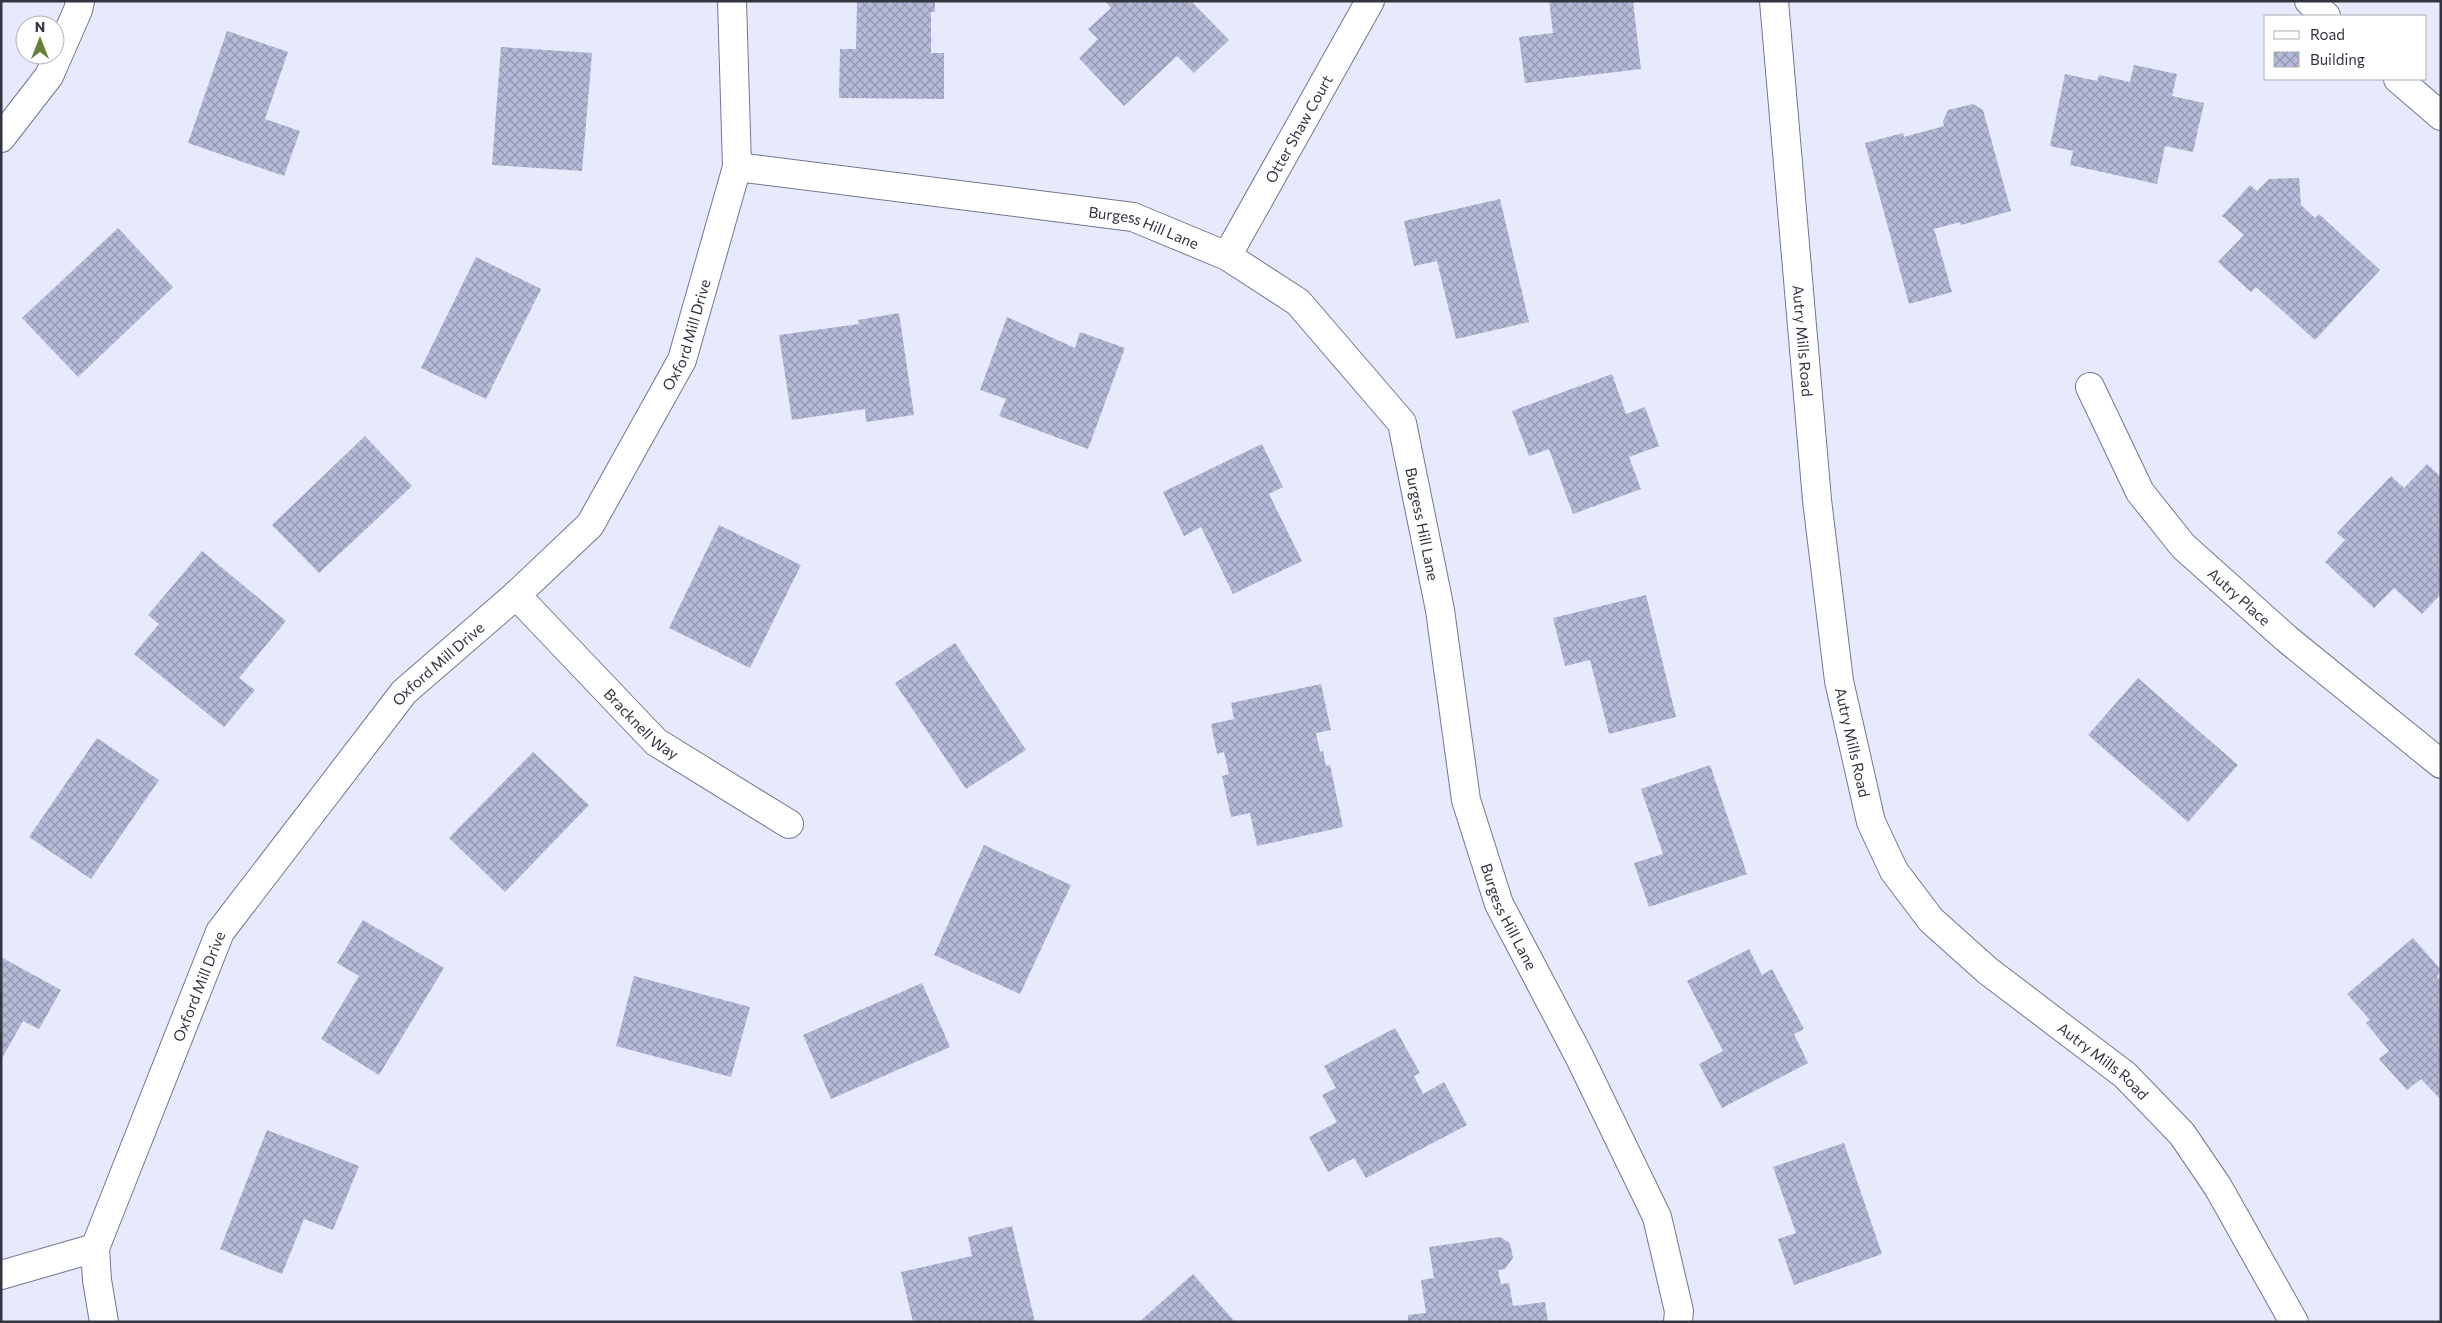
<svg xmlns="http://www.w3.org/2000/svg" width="2442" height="1323" font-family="Commissioner,sans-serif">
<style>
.building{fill:url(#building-cross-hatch)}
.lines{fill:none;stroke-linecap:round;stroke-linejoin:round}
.street-casing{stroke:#727792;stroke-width:30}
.secondary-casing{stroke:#727792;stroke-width:30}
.street{stroke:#fff;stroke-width:28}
.secondary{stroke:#fff;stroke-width:28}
.labels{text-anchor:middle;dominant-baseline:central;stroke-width:4;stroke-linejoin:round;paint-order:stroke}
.street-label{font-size:15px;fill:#323440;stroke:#fff}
</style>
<defs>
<pattern id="building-cross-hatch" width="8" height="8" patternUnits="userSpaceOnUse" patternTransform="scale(1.25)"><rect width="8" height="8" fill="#b4bad7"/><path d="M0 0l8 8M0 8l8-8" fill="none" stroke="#9398b0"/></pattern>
</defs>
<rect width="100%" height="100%" fill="#e6eafc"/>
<!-- building -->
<path class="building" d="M935,1V12H931V53H944V99L839,98L840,49H856L857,2Z
M1105,1H1191L1229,40L1194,73L1177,56L1124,106L1079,58L1098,39L1088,29L1111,8Z
M1549,1H1633L1641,69L1525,83L1519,37L1553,33Z
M227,31L288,52L265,119L300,131L284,176L188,143Z
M501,47L592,53L582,171L492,165Z
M2134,65L2177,74L2172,96L2204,103L2193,152L2165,146L2157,184L2070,165L2073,151L2050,146L2065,74L2097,81L2099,75L2130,82Z
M1973,104L1983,110L2011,211L1961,225L1960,222L1934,229L1952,292L1909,304L1865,143L1903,133L1904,137L1944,126L1943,121L1948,110Z
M2299,178L2301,205L2315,218L2319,214L2380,270L2315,340L2256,287L2251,292L2218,262L2244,235L2222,216L2250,185L2257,191L2269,179Z
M1500,199L1529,322L1456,339L1437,261L1414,266L1404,221Z
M118,228L173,287L78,377L22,318Z
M476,257L541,289L486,399L421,368Z
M899,313L914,415L866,422L865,409L792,420L779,335L859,324L858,320Z
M1007,317L1075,348L1080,332L1125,348L1088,449L999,416L1006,399L980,390Z
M1612,374L1626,414L1645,407L1659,446L1629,457L1641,489L1573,514L1549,449L1529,456L1512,411Z
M365,436L412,486L319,573L272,525Z
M1262,444L1283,487L1269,494L1302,561L1233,594L1201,527L1184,536L1163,492Z
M2427,464L2441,477V594L2422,614L2394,588L2374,608L2325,562L2345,540L2337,533L2391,476L2404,488Z
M719,525L801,565L750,668L669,628Z
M202,551L286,621L239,678L255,690L224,727L134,654L159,624L148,615Z
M1646,595L1676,717L1609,734L1590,660L1565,666L1553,618Z
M955,643L1026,750L966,789L895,683Z
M2138,678L2238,765L2188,822L2088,735Z
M1321,684L1331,730L1316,733L1320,752L1323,751L1326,766L1330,765L1343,827L1257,846L1250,813L1231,817L1222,776L1229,774L1224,752L1217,754L1211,724L1234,719L1231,703Z
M97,738L159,780L91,879L29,837Z
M533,752L589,805L505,892L449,838Z
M1710,765L1747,874L1649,907L1634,863L1663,854L1641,789Z
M984,845L1071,885L1020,994L934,955Z
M363,920L444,968L379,1075L321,1039L359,976L337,963Z
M2413,938L2441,970L2437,977L2441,981V1100L2421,1079L2407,1090L2379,1059L2389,1051L2366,1023L2370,1020L2347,994Z
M1749,949L1762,975L1772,969L1804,1029L1794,1034L1808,1063L1722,1108L1699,1064L1723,1051L1687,981Z
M1,957L61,990L39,1029L23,1021L1,1060Z
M634,976L750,1007L731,1077L616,1046Z
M922,983L950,1047L831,1099L803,1035Z
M1395,1028L1420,1073L1414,1076L1423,1094L1444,1082L1467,1125L1366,1178L1354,1158L1328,1172L1309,1137L1337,1122L1322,1095L1336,1088L1324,1066Z
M267,1130L359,1166L333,1230L304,1219L282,1274L220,1249Z
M1844,1143L1882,1254L1794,1285L1778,1239L1796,1233L1773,1167Z
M1012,1226L1035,1322H913L901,1272L972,1256L968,1237Z
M1500,1237L1510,1243L1513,1258L1505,1269L1498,1270L1501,1284L1509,1283L1513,1306L1545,1302L1548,1322H1408V1315L1426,1313L1421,1280L1434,1278L1429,1247Z
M1193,1274L1235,1322H1139Z"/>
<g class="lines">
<defs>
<g id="street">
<path id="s1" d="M1774,1L1817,500L1839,681L1871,822L1894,871L1931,920L1988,971L2125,1075L2182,1134L2218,1187L2294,1322"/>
<path d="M1,138L49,76L78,10L80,1"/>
<path id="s2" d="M737,167L1133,217L1227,256L1298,302L1402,423L1440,610L1466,800L1499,904L1579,1056L1657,1217L1679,1311L1678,1322"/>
<path id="s3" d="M1227,256L1370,1"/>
<path id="s4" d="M2090,387L2140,492L2183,546L2287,639L2441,764"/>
<path id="s5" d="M516,595L656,742L789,824"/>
<path d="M1,1275L95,1248"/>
<path id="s6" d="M104,1322L97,1280L95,1248L220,932L404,692L516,595L590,525L682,360L737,167L732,1"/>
</g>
<path id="secondary" d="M2309,1L2326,16
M2398,79L2441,116"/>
</defs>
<!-- street casing -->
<use href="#street" class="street-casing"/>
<!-- secondary casing -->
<use href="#secondary" class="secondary-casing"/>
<!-- street -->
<use href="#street" class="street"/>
<!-- secondary -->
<use href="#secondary" class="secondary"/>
</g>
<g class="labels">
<!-- street labels -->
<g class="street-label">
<text stroke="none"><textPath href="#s3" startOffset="146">Otter Shaw Court</textPath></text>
<text stroke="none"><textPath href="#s2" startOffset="412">Burgess Hill Lane</textPath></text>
<text stroke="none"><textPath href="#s6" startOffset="1181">Oxford Mill Drive</textPath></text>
<text stroke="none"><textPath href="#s1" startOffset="341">Autry Mills Road</textPath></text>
<text stroke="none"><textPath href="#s2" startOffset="848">Burgess Hill Lane</textPath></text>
<text stroke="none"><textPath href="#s4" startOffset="261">Autry Place</textPath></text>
<text stroke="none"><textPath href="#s6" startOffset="761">Oxford Mill Drive</textPath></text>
<text stroke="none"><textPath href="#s5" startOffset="180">Bracknell Way</textPath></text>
<text stroke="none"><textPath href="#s1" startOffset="746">Autry Mills Road</textPath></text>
<text stroke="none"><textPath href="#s2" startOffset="1252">Burgess Hill Lane</textPath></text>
<text stroke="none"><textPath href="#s6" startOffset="356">Oxford Mill Drive</textPath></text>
<text stroke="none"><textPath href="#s1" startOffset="1166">Autry Mills Road</textPath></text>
</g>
</g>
<!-- border -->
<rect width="2442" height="1323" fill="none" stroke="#323440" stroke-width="5"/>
<!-- legend -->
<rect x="2264" y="15" width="162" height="65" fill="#ffffff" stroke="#adaeb3"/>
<rect x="2274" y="31" width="25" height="8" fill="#ffffff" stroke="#adaeb3"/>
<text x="2310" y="40" font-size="15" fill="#323440">Road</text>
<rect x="2274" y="52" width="25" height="15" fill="url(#building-cross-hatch)" stroke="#adaeb3"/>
<text x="2310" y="65" font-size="15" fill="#323440">Building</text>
<!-- north arrow -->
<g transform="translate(40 40)"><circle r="24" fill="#ffffff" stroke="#adaeb3"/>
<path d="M0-4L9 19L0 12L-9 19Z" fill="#647f33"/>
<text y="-8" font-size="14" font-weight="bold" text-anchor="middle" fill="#323440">N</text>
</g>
</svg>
